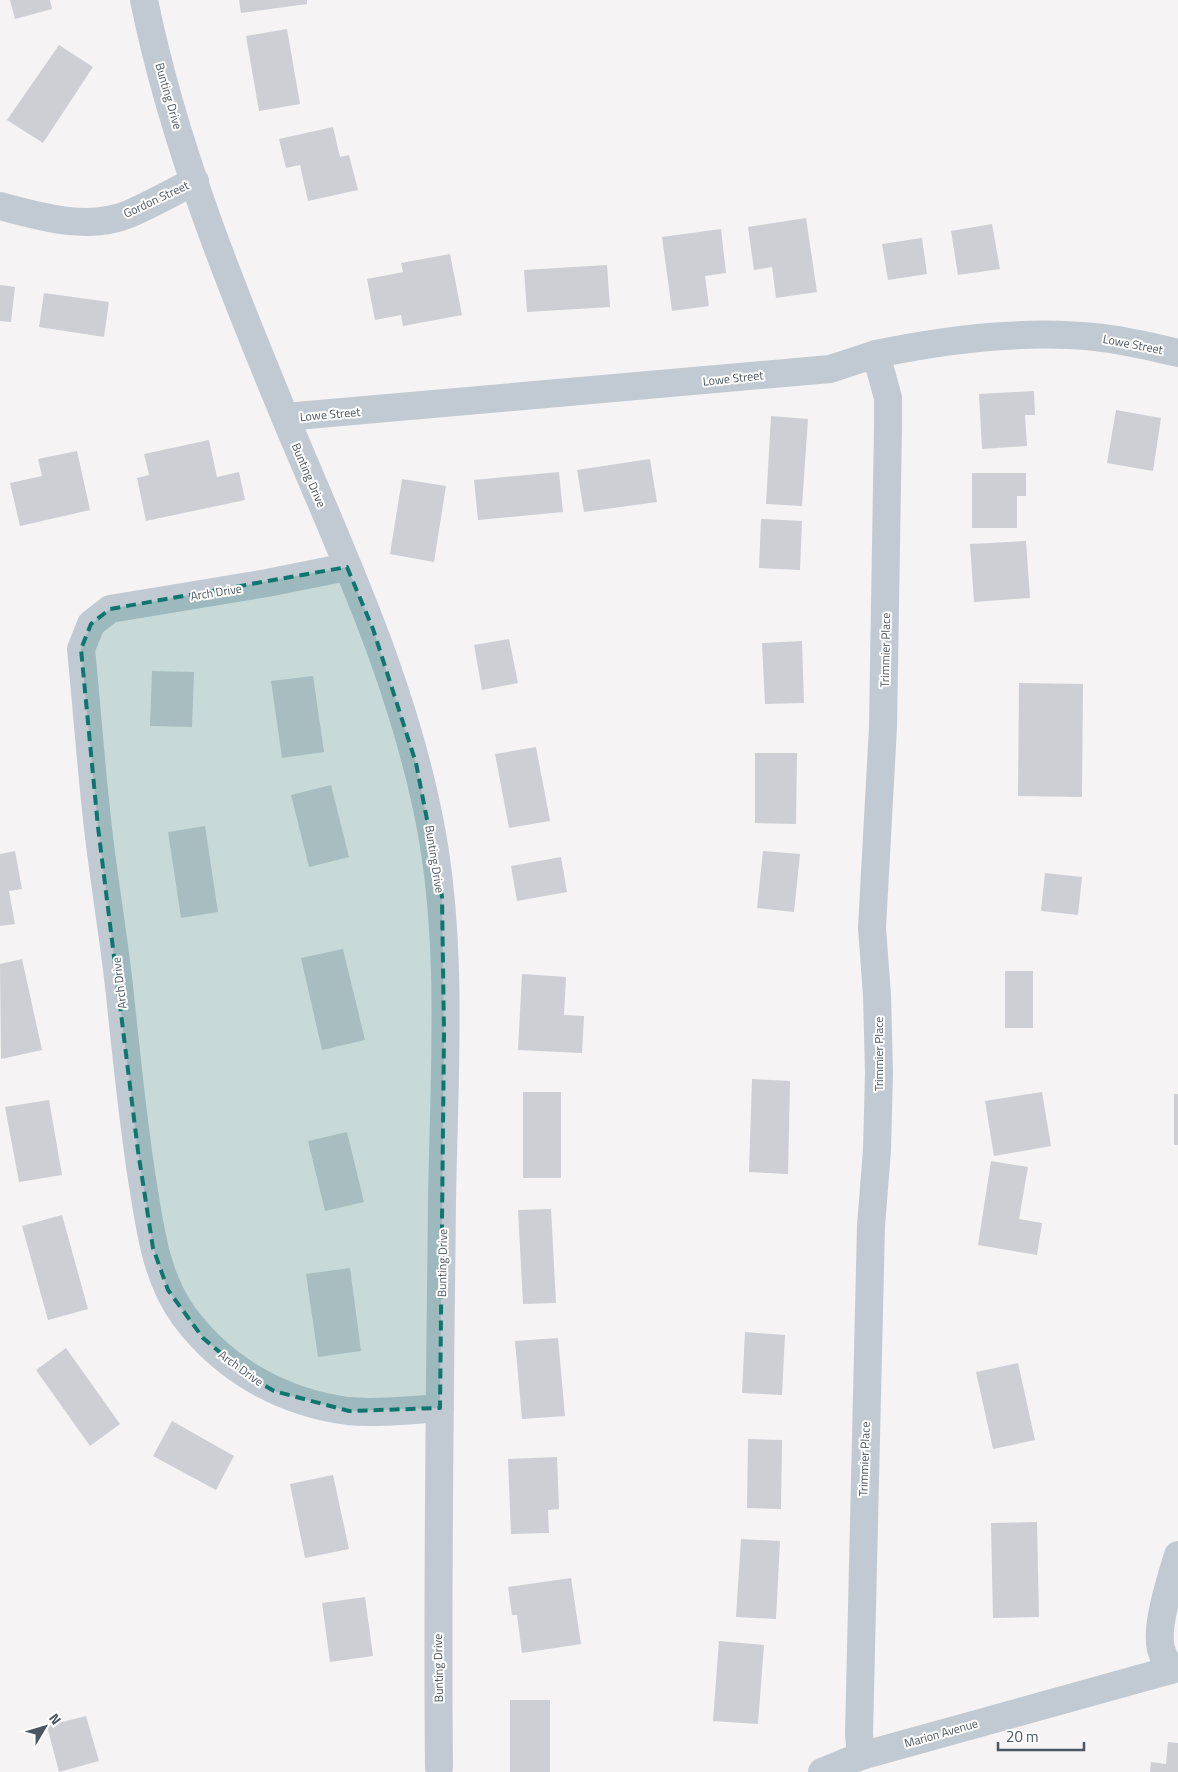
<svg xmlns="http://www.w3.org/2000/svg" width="1178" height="1772" font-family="'Titillium Web',sans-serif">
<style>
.building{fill:#cdcfd5}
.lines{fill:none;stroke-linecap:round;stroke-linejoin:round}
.minor{stroke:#c1cad2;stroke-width:28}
.tertiary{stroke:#c1cad2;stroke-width:28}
.marked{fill:#0f766e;fill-opacity:0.2;stroke:#0f766e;stroke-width:4;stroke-dasharray:10 6;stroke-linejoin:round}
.labels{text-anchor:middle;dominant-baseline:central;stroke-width:4;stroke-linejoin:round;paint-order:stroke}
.street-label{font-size:12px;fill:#4a5661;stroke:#fff}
</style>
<rect width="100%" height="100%" fill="#f5f3f3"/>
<!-- building -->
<path class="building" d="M10,0H50L52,9L15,19Z
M239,0H307V4L241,13Z
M287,29L300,104L259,111L246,36Z
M59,45L93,67L43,143L7,120Z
M333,127L340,157L349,155L358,190L308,201L300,165L286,168L279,139Z
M806,218L817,292L776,298L772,267L754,270L748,227Z
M992,224L1000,269L958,275L951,231Z
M721,229L726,273L705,276L709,306L672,311L662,237Z
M922,238L927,274L888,280L882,244Z
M450,254L462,315L403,326L401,315L375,320L367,279L403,272L401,263Z
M607,265L610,307L527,312L524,270Z
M0,285L15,287L11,322L0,321Z
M44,293L109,302L104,337L39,327Z
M1034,391L1035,415H1025L1027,446L982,449L979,394Z
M1116,410L1161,418L1153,471L1107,463Z
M771,416L808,419L802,506L766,504Z
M209,440L217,477L239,472L245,500L146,521L137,478L149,475L144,454Z
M77,451L90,510L20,526L10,483L42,476L38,459Z
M650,459L657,502L584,512L577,470Z
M559,472L563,512L478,520L474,480Z
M972,473H1026V496H1017V528H972Z
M402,479L446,486L434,562L390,554Z
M761,519L802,521L800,570L759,568Z
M1026,541L1030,598L974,602L970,544Z
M509,639L518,683L482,690L474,645Z
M802,641L804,703L765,704L762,643Z
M152,671L194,672L192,727L150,726Z
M313,676L324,752L282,758L271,681Z
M1019,683L1083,684L1082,797L1018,796Z
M536,747L550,821L509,828L495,754Z
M755,753H797L796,824L755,823Z
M331,785L349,857L309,867L291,795Z
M205,826L218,912L181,918L168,832Z
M15,851L22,889L9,891L15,924L0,926V854Z
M763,851L800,854L794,912L757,908Z
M561,857L567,892L517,901L511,866Z
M1045,873L1082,877L1078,915L1041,911Z
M343,949L365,1040L322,1050L301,958Z
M22,959L42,1050L1,1059L0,964Z
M1005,971H1033V1028H1005Z
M522,974L566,977L564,1015L584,1016L582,1053L518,1050Z
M752,1079L790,1081L788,1174L749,1172Z
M523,1092H561V1178H523Z
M1042,1092L1051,1146L994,1156L985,1101Z
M1174,1094H1178V1145H1174Z
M49,1100L62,1175L19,1182L5,1107Z
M347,1132L364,1202L325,1211L308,1141Z
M991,1161L1028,1167L1019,1219L1042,1223L1037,1255L978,1245Z
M551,1209L556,1303L523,1304L518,1210Z
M62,1215L88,1309L48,1320L22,1226Z
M350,1268L361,1351L318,1357L306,1274Z
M745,1332L785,1335L782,1395L742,1393Z
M558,1338L565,1416L522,1419L515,1341Z
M66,1348L120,1424L90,1446L36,1370Z
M1018,1363L1035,1440L993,1449L976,1372Z
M172,1421L234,1456L216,1490L153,1456Z
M748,1439L782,1440L781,1509L747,1508Z
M557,1457L559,1509L548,1510L549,1533L511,1534L508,1459Z
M333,1475L349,1549L305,1558L290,1484Z
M1037,1522L1039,1617L993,1618L991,1523Z
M741,1539L780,1541L776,1619L736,1617Z
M571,1578L581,1644L522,1653L517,1615H512L508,1587Z
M365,1597L373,1656L330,1662L322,1603Z
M719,1641L764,1645L758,1724L713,1721Z
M510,1700H550V1772H510Z
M86,1716L99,1761L59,1772L47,1726Z
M1168,1742L1178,1743V1772H1150L1151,1762L1166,1764Z"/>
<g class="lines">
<!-- minor -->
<path class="minor" d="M0,206C41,217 88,231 129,214C152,204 173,192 195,181
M876,354C950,339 1028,329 1103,338C1128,341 1153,347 1178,353
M285,417C342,553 406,688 432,834C453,951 444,1080 442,1200C440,1389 437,1578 439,1767
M347,567L267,583L110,609L91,624L81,649C87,709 91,768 98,828C104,881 113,933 119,986C126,1051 132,1115 142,1179C150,1227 155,1276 184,1316C224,1370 282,1402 348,1411C377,1414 410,1410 440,1408
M1171,1670C1168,1664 1163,1657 1161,1649C1155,1627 1171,1578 1178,1555
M861,1756L1178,1668"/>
<!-- tertiary -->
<path class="tertiary" d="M144,0C173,143 229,282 285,417L830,369L876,354L888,398V425L883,727L872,928L877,995L879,1073L877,1150L871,1226L859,1734L861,1756L822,1772"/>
</g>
<!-- marked area -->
<path class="marked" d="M347,567L373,629L416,763L442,897L444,1033L440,1408L349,1411L274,1391L248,1376L203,1338L168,1290L153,1248L138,1151L98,827L81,649L91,624L110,609Z"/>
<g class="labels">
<!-- street labels -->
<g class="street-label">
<text transform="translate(169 96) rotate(74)">Bunting Drive</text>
<text transform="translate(156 199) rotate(-25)">Gordon Street</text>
<text transform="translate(1133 344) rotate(11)">Lowe Street</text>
<text transform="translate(733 378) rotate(-6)">Lowe Street</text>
<text transform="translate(330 414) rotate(-5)">Lowe Street</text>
<text transform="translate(309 475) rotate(67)">Bunting Drive</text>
<text transform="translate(216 592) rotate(-9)">Arch Drive</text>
<text transform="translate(885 650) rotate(-89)">Trimmier Place</text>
<text transform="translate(435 859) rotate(81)">Bunting Drive</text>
<text transform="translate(119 983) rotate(-97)">Arch Drive</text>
<text transform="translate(878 1054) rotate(-90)">Trimmier Place</text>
<text transform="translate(442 1263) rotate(-89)">Bunting Drive</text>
<text transform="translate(241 1368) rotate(36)">Arch Drive</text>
<text transform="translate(864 1459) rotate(-88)">Trimmier Place</text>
<text transform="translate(438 1668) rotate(-91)">Bunting Drive</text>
<text transform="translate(941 1733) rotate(-16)">Marion Avenue</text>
</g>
</g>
<!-- north arrow -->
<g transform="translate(45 1727) rotate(52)" stroke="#ffffff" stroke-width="4" paint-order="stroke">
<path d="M0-4L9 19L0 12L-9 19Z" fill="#4a5661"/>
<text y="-8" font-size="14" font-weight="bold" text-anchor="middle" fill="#4a5661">N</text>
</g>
<!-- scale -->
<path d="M998 1742v8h86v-8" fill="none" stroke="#4a5661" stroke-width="2.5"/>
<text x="1006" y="1742" font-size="15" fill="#4a5661" stroke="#ffffff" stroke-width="4" paint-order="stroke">20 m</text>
</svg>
